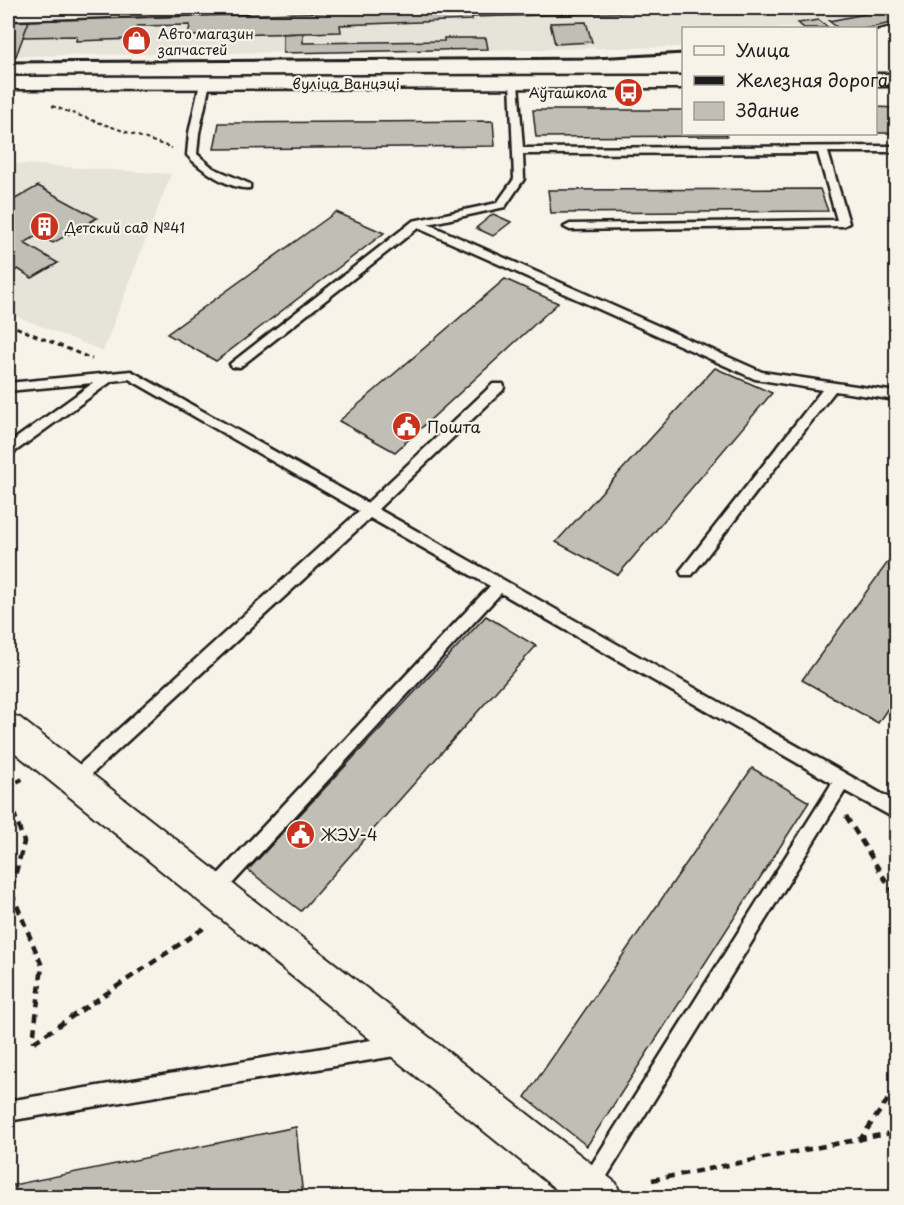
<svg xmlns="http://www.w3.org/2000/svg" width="904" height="1205" font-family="'Playpen Sans',sans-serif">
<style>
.built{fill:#e6e3d9}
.building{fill:#c0beb5;stroke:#1c1c1c;stroke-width:1.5}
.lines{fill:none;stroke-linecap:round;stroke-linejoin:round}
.service-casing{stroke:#1c1c1c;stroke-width:5}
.minor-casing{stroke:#1c1c1c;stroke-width:4}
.primary-casing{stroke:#1c1c1c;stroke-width:5}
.path-far3{stroke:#1c1c1c;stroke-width:2;stroke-dasharray:4 3;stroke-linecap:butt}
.path-far2{stroke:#1c1c1c;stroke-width:3;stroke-dasharray:5 4;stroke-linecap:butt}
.path-far1{stroke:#1c1c1c;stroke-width:4;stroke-dasharray:6 4.5;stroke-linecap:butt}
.path{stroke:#1c1c1c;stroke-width:4.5;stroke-dasharray:8 6;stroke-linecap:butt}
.service{fill:#f7f3e8;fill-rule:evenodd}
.minor{fill:#f7f3e8;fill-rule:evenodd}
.primary{fill:#f7f3e8;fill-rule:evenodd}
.rail{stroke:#1c1c1c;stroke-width:3}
.labels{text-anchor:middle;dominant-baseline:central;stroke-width:4.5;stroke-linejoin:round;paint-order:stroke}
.far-poi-label{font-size:14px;fill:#1c1c1c;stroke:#f7f3e8;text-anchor:start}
.far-street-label{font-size:14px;fill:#1c1c1c;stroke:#f7f3e8}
.poi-label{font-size:16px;fill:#1c1c1c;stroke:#f7f3e8;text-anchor:start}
</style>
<rect width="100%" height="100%" fill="#f7f3e8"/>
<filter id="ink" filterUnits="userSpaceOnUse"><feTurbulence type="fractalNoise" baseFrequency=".0167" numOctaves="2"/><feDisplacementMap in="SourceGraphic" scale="12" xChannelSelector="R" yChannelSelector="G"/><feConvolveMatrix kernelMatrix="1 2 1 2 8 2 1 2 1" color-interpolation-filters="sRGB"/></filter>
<g filter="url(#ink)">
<!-- built -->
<path class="built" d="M471,8H896V22L869,28H684L683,47L8,56V22Z
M8,163L171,174L103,351L8,313Z"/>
<!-- building -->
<path class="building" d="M469,8H647L649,12L472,17V20L340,25L341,32L188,36L190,25L137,26L134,39L76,41L77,36L23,37L29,21Z
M710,8H746L748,13H713Z
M889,8H896V22L869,28H838L829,21L891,9Z
M819,20L829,28H804L798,23Z
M29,21L16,56H8V22Z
M586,22L592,42L555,44L550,23Z
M303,33V43L444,41V38H486L488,49L283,53V34Z
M876,107L896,108V133H876Z
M533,110H684V134H726L727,136L536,137Z
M493,121L495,146L214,149L219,123Z
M38,186L97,218L53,243L38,235L24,243L58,263L32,278L18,269L8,275V203Z
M820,189L828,211L551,213L548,190Z
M336,212L384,233L216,361L167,334Z
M493,214L511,222L493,236L476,228Z
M505,279L558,303L395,452L339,421Z
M715,368L772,393L618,575L556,542Z
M896,551V696L878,723L802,680Z
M486,616L536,646L301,911L248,870Z
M752,768L809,802L587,1146L525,1097Z
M296,1127L303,1198H8V1186Z"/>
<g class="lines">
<defs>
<path id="service" d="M205,80L210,83L199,133L197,154L213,168L250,184V188C232,191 198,168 187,155L189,133L200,83Z
M510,81L518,83L523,148L896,146V152H828L849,223L843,226L570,230L564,227L570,224L837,220L818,153L523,154L524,179L505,207L428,224L762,372L896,392V400L835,391L692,575H682L680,571L822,390L755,379L418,228L240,367H232L230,364L413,221L497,203L514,179Z
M131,371L367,503L493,384H503L504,387L503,390L378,509L896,802V819L845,791L596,1194L589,1197L582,1194L579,1187L582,1180L832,783L501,593L220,897L214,899L208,897L205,891L208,885L490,586L370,518L80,785L74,787L68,785L66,780L68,775L359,511L129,379L112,381L13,453L8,455V444L93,383L8,391V383Z
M401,1035L408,1038L411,1045L408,1052L401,1055L8,1121V1101Z"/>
<path id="minor" d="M78,8H251L248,12L242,13L8,20V10Z
M8,714L20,718L616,1183L622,1198H567L8,747Z"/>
<path id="primary" d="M876,74H896V86H876Z
M684,76V88L8,89V77Z"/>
</defs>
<!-- service casing -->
<use href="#service" class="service-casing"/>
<!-- minor casing -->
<use href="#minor" class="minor-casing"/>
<!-- primary casing -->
<use href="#primary" class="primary-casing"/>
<!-- path-far3 -->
<path class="path-far3" d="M52,106L172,148"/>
<!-- path-far2 -->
<path class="path-far2" d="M8,324L92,359"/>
<!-- path-far1 -->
<path class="path-far1" d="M8,787L24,778
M8,795L10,801"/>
<!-- path -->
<path class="path" d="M9,799L24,842L11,891L42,966L33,1042
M846,816L896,897
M34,1042L207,926
M859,1141L896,1088
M652,1180L896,1132"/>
<!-- service -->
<use href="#service" class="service"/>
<!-- minor -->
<use href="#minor" class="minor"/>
<!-- primary -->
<use href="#primary" class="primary"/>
<!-- rail -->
<path class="rail" d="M876,30L896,25
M8,62L595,58L684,53"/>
</g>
</g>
<!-- icons -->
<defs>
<symbol id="shop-disc" viewBox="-11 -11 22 22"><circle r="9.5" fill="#c8321e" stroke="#f7f3e8"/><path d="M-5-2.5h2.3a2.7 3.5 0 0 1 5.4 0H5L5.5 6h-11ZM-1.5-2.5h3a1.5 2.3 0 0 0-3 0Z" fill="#fff"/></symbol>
<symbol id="bus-disc" viewBox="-11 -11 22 22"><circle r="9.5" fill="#c8321e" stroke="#f7f3e8"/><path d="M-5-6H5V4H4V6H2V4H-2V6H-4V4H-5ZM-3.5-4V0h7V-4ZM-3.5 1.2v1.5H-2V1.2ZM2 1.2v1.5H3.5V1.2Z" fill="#fff"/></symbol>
<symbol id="building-disc" viewBox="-11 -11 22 22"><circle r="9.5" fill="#c8321e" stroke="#f7f3e8"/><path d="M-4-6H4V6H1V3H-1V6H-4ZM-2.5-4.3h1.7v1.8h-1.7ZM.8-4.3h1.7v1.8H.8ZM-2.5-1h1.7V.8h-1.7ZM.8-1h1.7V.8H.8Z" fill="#fff"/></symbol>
<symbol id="civic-disc" viewBox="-11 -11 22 22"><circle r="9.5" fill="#c8321e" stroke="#f7f3e8"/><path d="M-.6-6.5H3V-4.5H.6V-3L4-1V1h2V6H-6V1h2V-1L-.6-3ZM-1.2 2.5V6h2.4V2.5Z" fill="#fff"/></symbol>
</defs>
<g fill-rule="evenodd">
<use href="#shop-disc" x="120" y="24" width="33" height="33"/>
<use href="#bus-disc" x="612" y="76" width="33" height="33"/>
<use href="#building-disc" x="28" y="210" width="33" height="33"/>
<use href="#civic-disc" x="390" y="410" width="33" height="33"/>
<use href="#civic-disc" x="284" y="818" width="33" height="33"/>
</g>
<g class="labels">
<!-- far-poi labels -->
<g class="far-poi-label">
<text x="158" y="33">Авто магазин<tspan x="158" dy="16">запчастей</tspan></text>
<text x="607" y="92" text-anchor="end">Аўташкола</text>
<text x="65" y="227">Детский сад №41</text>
</g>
<!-- far-street labels -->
<g class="far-street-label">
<text x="346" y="83">вуліца Ванцэці</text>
</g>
<!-- poi labels -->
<g class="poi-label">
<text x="427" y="426">Пошта</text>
<text x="321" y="834">ЖЭУ-4</text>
</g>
</g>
<!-- margin -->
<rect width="904" height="1205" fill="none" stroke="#f7f3e8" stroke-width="30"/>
<rect x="15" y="15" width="874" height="1175" fill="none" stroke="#1c1c1c" stroke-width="2" filter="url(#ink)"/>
<!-- legend -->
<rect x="682" y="27" width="195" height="108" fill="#f7f3e8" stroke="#9f9d96" stroke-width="1.5"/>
<rect x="694" y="46" width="30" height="9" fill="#f7f3e8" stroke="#9f9d96" stroke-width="1.5"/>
<text x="736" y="57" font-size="18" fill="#1c1c1c">Улица</text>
<rect x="694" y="76" width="30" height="9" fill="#1c1c1c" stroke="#9f9d96" stroke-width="1.5"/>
<text x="736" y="87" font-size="18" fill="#1c1c1c">Железная дорога</text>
<rect x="694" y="102" width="30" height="18" fill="#c0beb5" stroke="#9f9d96" stroke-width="1.5"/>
<text x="736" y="117" font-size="18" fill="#1c1c1c">Здание</text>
</svg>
